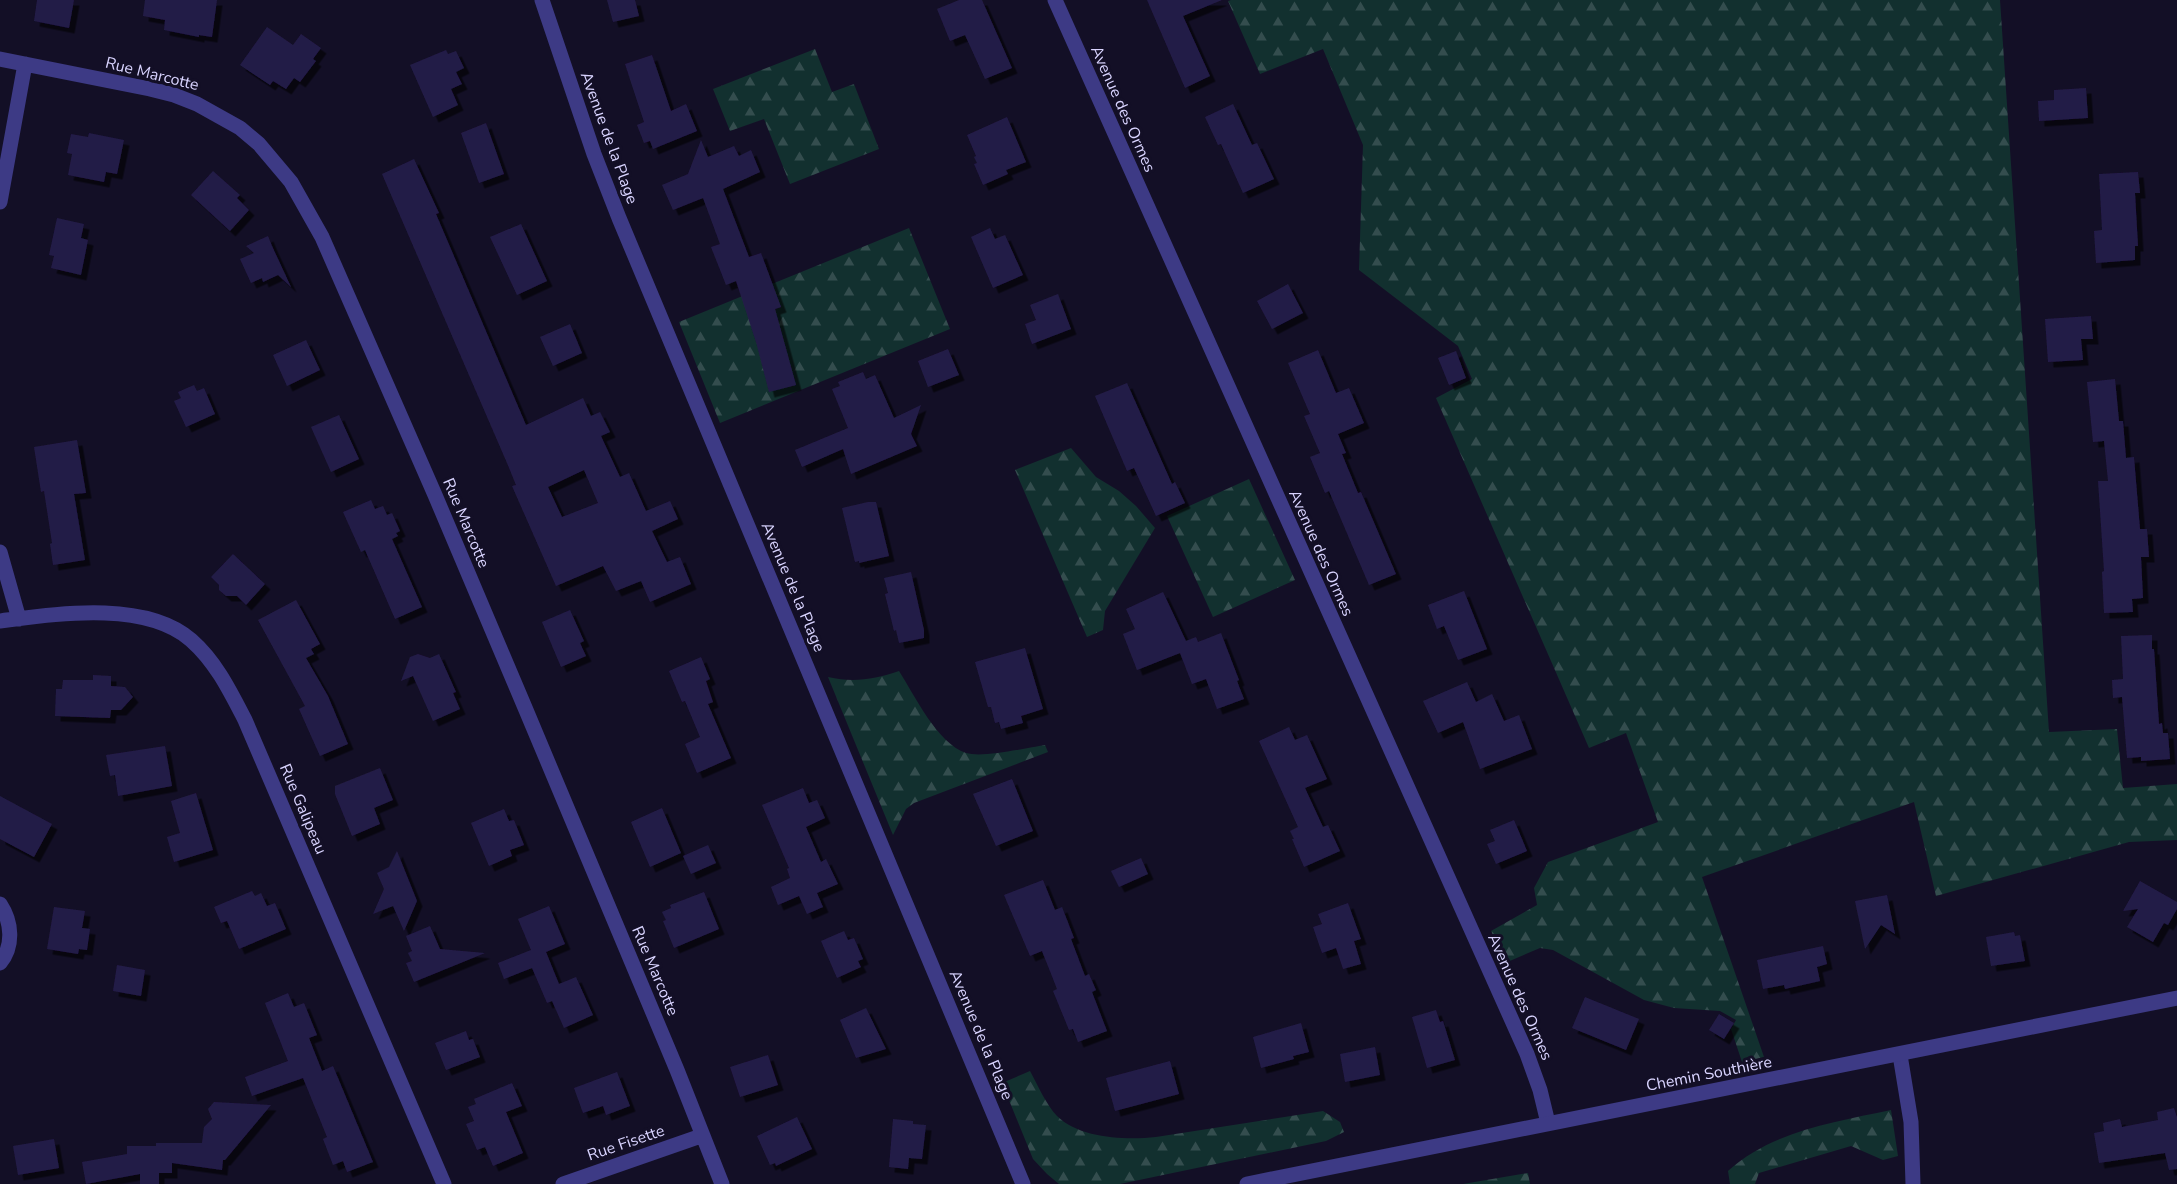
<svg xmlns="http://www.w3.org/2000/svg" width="2177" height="1184" font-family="'Nunito Sans',sans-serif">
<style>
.forest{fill:url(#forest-firs)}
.building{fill:#241b47;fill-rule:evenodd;filter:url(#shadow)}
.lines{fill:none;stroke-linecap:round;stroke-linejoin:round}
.minor{stroke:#3d3a85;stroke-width:15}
.tertiary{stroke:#3d3a85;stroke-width:15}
.labels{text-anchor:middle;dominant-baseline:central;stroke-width:6;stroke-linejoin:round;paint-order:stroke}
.street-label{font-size:16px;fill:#d9d4ff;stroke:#130f26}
</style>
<defs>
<pattern id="forest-firs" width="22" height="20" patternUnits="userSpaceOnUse" patternTransform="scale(1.5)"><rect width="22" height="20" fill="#12302f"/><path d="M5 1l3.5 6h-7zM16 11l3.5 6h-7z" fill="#344d4e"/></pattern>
<filter id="shadow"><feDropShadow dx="5.5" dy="5.5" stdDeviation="0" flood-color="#0009"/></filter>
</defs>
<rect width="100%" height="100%" fill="#130f26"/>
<!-- forest -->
<path class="forest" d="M1231,0H2000L2049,732L2117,729L2123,788L2177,784V840L2129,842L1936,896L1914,802L1702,877L1764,1057L1742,1062L1731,1029L1736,1020L1720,1011L1674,1008L1644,1000L1553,950L1540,948L1505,963L1491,931L1537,905L1534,888L1548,862L1658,822L1626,733L1589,748L1436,398L1472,379L1458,346L1359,270L1363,145L1323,49L1260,74L1228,1Z
M815,49L832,92L854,84L879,149L790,184L764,119L730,131L713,89Z
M909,228L950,329L720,423L679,322Z
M1071,448L1096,477L1119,491L1136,506L1155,528L1105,611L1103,630L1087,637L1015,470Z
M1249,479L1295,580L1213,617L1167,516Z
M899,671C915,696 937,743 966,753C983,758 1026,748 1045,745L1048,752L914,803L906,809L893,835L828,677C854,683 875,679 899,671Z
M1030,1071C1037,1084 1047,1106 1057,1116C1080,1139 1127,1140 1156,1137L1323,1111L1340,1122L1344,1132L1326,1141L1120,1184H1059L1047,1174L1033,1159L1002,1083Z
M1891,1110L1898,1156L1883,1160L1851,1146L1759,1173L1755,1184H1730L1728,1171C1772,1131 1835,1122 1891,1110Z
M1528,1173L1530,1184H1463Z"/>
<!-- building -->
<path class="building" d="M37,0H74L69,28L34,21Z
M145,0H217L212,37L199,35V37L164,30L165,20L143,16Z
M607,0H635L639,16L613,22Z
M959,0H982L1012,68L985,79L965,35L950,41L937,9Z
M1147,0H1222L1183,16L1210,76L1185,88Z
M267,27L293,45L301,34L321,48L313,59L316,61L300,82L294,78L286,89L273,81L270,85L240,65Z
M446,50L448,54L456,51L464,68L456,72L462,84L451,89L458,105L433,117L410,65Z
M652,55L671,111L686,104L697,131L653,149L650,141L644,143L637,125L644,122L625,64Z
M2086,88L2088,118L2039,121L2038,101L2054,100V90Z
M1233,104L1252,145L1257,143L1274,179L1243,193L1221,144L1218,145L1205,117Z
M1007,117L1026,162L1006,170L1008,174L983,185L974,164L977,163L974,157L976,156L967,135Z
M486,123L504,174L479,183L461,133Z
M89,133L124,140L117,174L106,172L104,182L68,175L72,154L67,153L71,134L88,137Z
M701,140L708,157L734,146L739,156L751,150L760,172L723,189L749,257L761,253L781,307L775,309L796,385L769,392L756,342L736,281L726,285L711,247L720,244L703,198L673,210L662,185L688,174Z
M414,159L439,213L436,214L526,425L583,398L591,416L600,412L610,432L601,436L620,477L629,473L646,511L670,501L678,519L652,531L667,562L680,557L691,584L650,602L641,581L616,591L603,566L556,586L512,486L516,485L507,463L382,174ZM584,470L598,503L562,517L548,487Z
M213,171L240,195L237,198L249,210L230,231L191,195Z
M2138,172L2140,193H2135L2138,246H2135V260L2096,263L2094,231L2102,230L2099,174Z
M57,218L84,224L81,238L88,240L81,275L51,268L54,256L49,255Z
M521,224L547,281L517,295L490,237Z
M990,228L995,239L1005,235L1023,275L993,288L971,237Z
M268,236L272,246L291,287L278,275L263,282L262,278L251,283L240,259L254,253L246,246Z
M1288,284L1303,313L1272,329L1257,301Z
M1058,294L1071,329L1032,344L1025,324L1036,320L1030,305Z
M2091,316L2093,339H2081L2083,360L2048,362L2045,319Z
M570,324L582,353L553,366L540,337Z
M306,340L320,370L287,386L273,355Z
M948,349L959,375L928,387L918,361Z
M1318,350L1336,393L1349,388L1364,423L1338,434L1346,453L1342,454L1358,493L1361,492L1396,574L1369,585L1329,491L1325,493L1310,457L1320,453L1304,416L1310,414L1288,363Z
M1456,351L1466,378L1449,385L1438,358Z
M863,372L866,379L875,375L894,418L921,405L911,434L917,446L851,474L843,449L802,467L795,450L848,428L832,389L840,386L838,382Z
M2115,379L2119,421H2123L2126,458L2134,457L2140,529H2147L2149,557H2141L2143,598L2132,599L2133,612L2104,613L2102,572L2104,571L2098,481H2108L2104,441L2093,442L2087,382Z
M1127,383L1172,484L1175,482L1185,503L1156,516L1134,468L1127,471L1095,396Z
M194,385L197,391L204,388L215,414L186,427L174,401L181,398L178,392Z
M339,415L359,459L331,472L311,427Z
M77,440L86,493L74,494L85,560L53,565L50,544L52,543L44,491L41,492L34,447Z
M371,500L375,509L383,506L387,515L392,513L400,531L396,533L398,536L392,539L422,607L395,619L365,550L361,552L343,512Z
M868,502H876L889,556L859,563V561L855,562L842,508Z
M233,554L265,584L246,605L237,596H226L219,590V585L211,577Z
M911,572L924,630V638L899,643L896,630L894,631L885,594L888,593L884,578Z
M1464,591L1487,649L1458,660L1444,626L1437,629L1428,605Z
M1163,592L1186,641L1196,637L1198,642L1221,633L1239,680L1237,681L1244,699L1217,709L1206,679L1192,684L1180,653L1137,670L1123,634L1135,629L1126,609Z
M296,600L320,644L311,649L314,654L306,658L328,696L348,744L320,756L299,709L305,706L258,620Z
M570,610L584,641L580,643L586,656L561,667L542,622Z
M2152,635V649H2154L2159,724L2162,723L2163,733H2168L2170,759L2141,761V757L2127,758L2122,697L2113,698L2112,680L2123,679L2121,636Z
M1025,648L1043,709L1021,716L1023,723L1001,729L999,722L995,723L991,707H988L975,662Z
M418,654L430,658L439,654L456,692L453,693L460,709L433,721L413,676L401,681L410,657Z
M701,657L710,679L706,681L713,702L708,704L731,758L697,773L685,744L700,737L685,701L682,702L669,671Z
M93,675L111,676V686L125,687L133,697L121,710H111L110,718L55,716L56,689H62L63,680H93Z
M1467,682L1476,702L1492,694L1504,721L1519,715L1532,749L1480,769L1463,722L1438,733L1423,701Z
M1289,727L1295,740L1307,735L1327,779L1305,788L1323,827L1328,825L1340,851L1304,867L1292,839H1294L1290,831L1298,827L1259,741Z
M165,746L172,786L118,796L115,775L110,776L106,755Z
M380,768L393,800L374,808L380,824L352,836L335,794V786Z
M1012,779L1033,831L996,846L973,794Z
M803,788L809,803L817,800L825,818L806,827L821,862L826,859L838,884L817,893L823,907L807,914L799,896L778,905L771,887L790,878L787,869L789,868L762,805Z
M196,793L213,850L174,862L167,837L180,833L171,801Z
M0,796L52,824L34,857L0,839Z
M662,808L681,853L650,867L631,822Z
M504,809L509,821L514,820L524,845L510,850L512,856L489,866L471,823Z
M1514,820L1527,851L1496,864L1487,844L1495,841L1490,830Z
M708,845L716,863L691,874L683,856Z
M397,851L417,901L404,931L393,906L373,914L384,889L377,873L389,867Z
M1141,858L1148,874L1119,887L1111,871Z
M1043,880L1055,910L1062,907L1074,938L1071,939L1085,976L1089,974L1096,990L1092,992L1107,1031L1078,1042L1073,1029L1069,1030L1053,991L1057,989L1042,951L1030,956L1004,895Z
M2140,881L2177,902V909L2168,925L2164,923L2153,942L2127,927L2138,909L2123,911Z
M252,891L255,896L261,893L267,906L275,903L286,929L239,949L227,921L221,923L214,907Z
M704,892L719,929L674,948L663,921L666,920L662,912L671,908L670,905Z
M1887,895L1895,934L1881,925L1865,949L1855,901Z
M1348,903L1361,939L1354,941L1361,964L1343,969L1336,948L1322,953L1313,927L1322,924L1318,914Z
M549,906L565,944L546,952L559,984L576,977L593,1015L564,1028L552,1001L547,1003L532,968L504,979L498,963L531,950L518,919Z
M54,907L85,911L82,928L90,929L87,950L79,949L78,954L47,949Z
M430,926L440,949L485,953L414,982L406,963L412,961L408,953L412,951L406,936Z
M844,931L848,940L854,938L863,959L858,961L861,967L837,978L821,941Z
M2014,932L2015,936L2020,935L2025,961L1991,966L1986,937Z
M1823,946L1827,964L1817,967L1820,981L1785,989L1784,985L1763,989L1757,960Z
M117,965L145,970L141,996L113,991Z
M288,993L294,1007L304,1003L317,1035L309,1038L322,1071L333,1066L373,1162L347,1172L343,1161L333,1165L323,1139L327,1137L303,1078L252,1096L245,1077L288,1061L265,1003Z
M1585,997L1639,1019L1626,1050L1572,1028Z
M866,1008L886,1049L856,1058L840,1020Z
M1436,1010L1440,1022L1443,1021L1455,1060L1427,1068L1412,1017Z
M1719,1014L1734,1023L1724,1039L1709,1030Z
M1301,1023L1309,1052L1293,1056L1294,1059L1261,1068L1253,1037Z
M466,1031L469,1040L473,1039L480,1057L446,1070L435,1043Z
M1375,1047L1380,1075L1345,1082L1340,1054Z
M768,1055L778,1085L740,1097L730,1067Z
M1170,1061L1179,1094L1115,1111L1106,1078Z
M617,1072L630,1106L606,1115L603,1106L583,1113L574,1088Z
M512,1083L522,1106L506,1112L523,1153L493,1166L485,1147L477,1150L466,1124L474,1121L468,1107L476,1104L474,1099Z
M214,1102L271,1105L225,1160H223L222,1170L172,1163V1173H159V1184H140V1174L86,1184L82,1162L127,1154V1146H156V1143H202L204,1127L212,1119L208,1109Z
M2174,1108L2177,1117V1169L2169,1170L2165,1153L2099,1163L2094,1133L2104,1131L2103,1123L2120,1119L2122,1127L2158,1120L2157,1112Z
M797,1117L812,1149L776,1166L775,1163L770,1165L757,1136Z
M893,1119L913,1121V1124L926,1125L922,1159L909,1158L908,1169L889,1167Z
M54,1139L59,1168L18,1175L13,1146Z"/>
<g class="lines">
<!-- minor -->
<path class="minor" d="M542,0L594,154L619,218L1023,1184
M1055,0L1527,1054L1540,1090L1548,1123
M0,59L150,89L174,95L197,104L240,128L259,144L291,182L322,237L435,495L526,710L677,1070L722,1184
M0,202L25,64
M0,552L19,619
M0,621C56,614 145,600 191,640C216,662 230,691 245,720L444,1184
M0,904C12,922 14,946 0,963
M1900,1055L1911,1122L1913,1184
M563,1184L701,1136"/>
<!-- tertiary -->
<path class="tertiary" d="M1247,1184L2177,998"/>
</g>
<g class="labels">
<!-- street labels -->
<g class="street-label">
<text transform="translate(152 74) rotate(14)">Rue Marcotte</text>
<text transform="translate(1123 109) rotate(66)">Avenue des Ormes</text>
<text transform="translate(609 138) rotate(70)">Avenue de la Plage</text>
<text transform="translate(466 523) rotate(67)">Rue Marcotte</text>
<text transform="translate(1321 553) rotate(66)">Avenue des Ormes</text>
<text transform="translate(793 587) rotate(67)">Avenue de la Plage</text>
<text transform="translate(303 809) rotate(67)">Rue Galipeau</text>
<text transform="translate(655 971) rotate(67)">Rue Marcotte</text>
<text transform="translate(1520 997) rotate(66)">Avenue des Ormes</text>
<text transform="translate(981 1035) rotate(67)">Avenue de la Plage</text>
<text transform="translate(1709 1074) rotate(-11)">Chemin Southière</text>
<text transform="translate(626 1143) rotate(-19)">Rue Fisette</text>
</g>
</g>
</svg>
